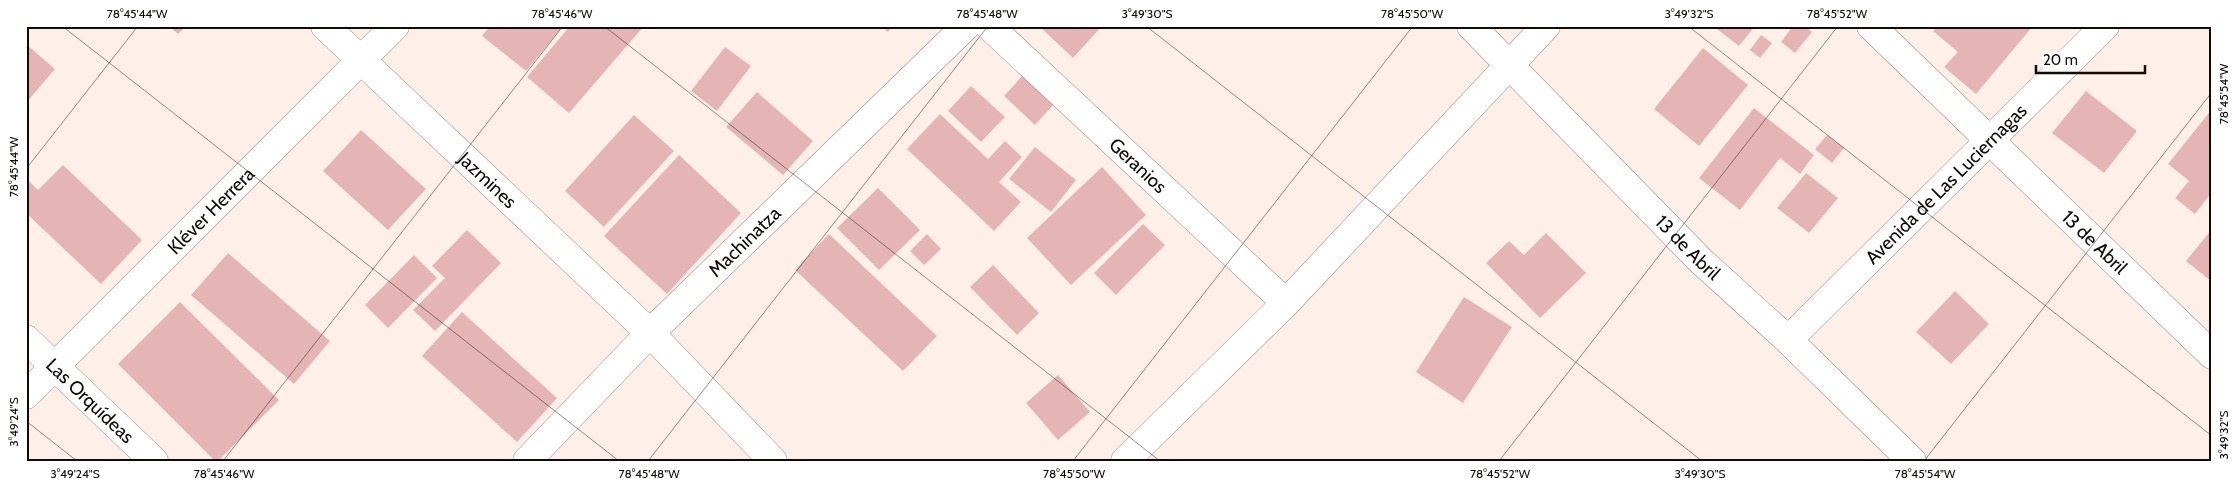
<svg xmlns="http://www.w3.org/2000/svg" width="2238" height="487" font-family="Cabin,sans-serif">
<style>
.building{fill:#e5b5b5}
.lines{fill:none;stroke-linecap:round;stroke-linejoin:round}
.minor-casing{stroke:#998982;stroke-width:29}
.minor{stroke:#fff;stroke-width:28}
.ticks{fill:none;stroke:#100b09;stroke-width:1;stroke-opacity:0.45}
.labels{text-anchor:middle;dominant-baseline:central;stroke-width:5;stroke-linejoin:round;paint-order:stroke}
.street-label{font-size:19px;fill:#100b09;stroke:#fff}
.neatline{fill:none;stroke:#100b09;stroke-width:2}
.ticks-label{font-size:12px;text-anchor:middle;fill:#100b09}
</style>
<rect width="100%" height="100%" fill="#feefe9"/>
<!-- building -->
<path class="building" d="M169,26H186L178,34Z
M490,26H563L526,71L482,36Z
M570,26H644L569,113L527,77Z
M881,26H892L888,32Z
M1039,26H1102L1073,58Z
M1713,26H1755L1739,46Z
M1793,26H1805L1812,32L1795,53L1781,42Z
M1938,26H2033L1976,94L1944,67L1958,52L1933,31Z
M1761,35L1772,43L1760,58L1750,50Z
M26,44L55,69L26,103Z
M725,47L751,66L717,111L691,91Z
M1703,48L1748,85L1699,146L1654,109Z
M1025,73L1056,102L1035,125L1004,96Z
M971,86L1005,117L981,142L948,111Z
M2086,91L2137,131L2104,173L2052,133Z
M757,92L813,141L783,175L726,127Z
M1754,108L1814,155L1800,174L1780,158L1740,210L1699,178Z
M2212,109V192L2195,214L2175,198L2189,181L2168,164Z
M940,114L988,159L1005,141L1022,157L999,182L1021,202L994,231L907,149Z
M634,115L674,151L604,227L565,191Z
M361,130L426,189L388,230L323,171Z
M1827,135L1844,148L1832,163L1815,149Z
M1035,147L1076,180L1051,212L1009,179Z
M679,155L741,213L667,294L604,236Z
M63,165L142,240L101,284L26,213V178L38,190Z
M1102,167L1146,215L1071,285L1027,238Z
M1806,173L1838,198L1809,233L1777,208Z
M878,188L920,230L879,270L837,228Z
M1143,224L1165,245L1116,295L1094,273Z
M2212,229V282L2186,261Z
M467,230L501,263L435,331L413,310L445,278L432,266Z
M1546,233L1586,273L1540,318L1486,263L1509,241L1524,255Z
M829,234L937,336L903,371L795,270Z
M927,234L941,249L924,265L910,251Z
M228,253L330,341L294,384L191,295Z
M414,255L437,278L388,328L365,305Z
M993,265L1039,313L1017,335L970,287Z
M1955,291L1989,324L1951,364L1916,332Z
M1464,297L1512,327L1463,403L1416,372Z
M180,302L279,400L218,461H215L118,364Z
M462,312L557,398L517,442L422,356Z
M1058,375L1090,412L1058,440L1026,403Z"/>
<g class="lines">
<defs>
<g id="minor">
<path id="s1" d="M325,26L650,333L773,461"/>
<path id="s2" d="M989,26L1286,303"/>
<path id="s3" d="M1471,26L1701,261L1788,340L1912,461"/>
<path id="s4" d="M1871,26L2212,355"/>
<path id="s5" d="M26,339L154,461"/>
<path id="s6" d="M1788,340L2105,26"/>
<path id="s7" d="M26,395L395,26"/>
<path id="s8" d="M527,461L650,333L966,26"/>
<path d="M1125,461L1286,303L1546,26"/>
</g>
</defs>
<!-- minor casing -->
<use href="#minor" class="minor-casing"/>
<!-- minor -->
<use href="#minor" class="minor"/>
</g>
<!-- ticks -->
<path class="ticks" d="M62,26L619,461M604,26L1160,461M1146,26L1702,461M1688,26L2212,436M26,169L138,26M26,421L77,461M223,461L563,26M648,461L988,26M1073,461L1413,26M1499,461L1838,26M1924,461L2212,92"/>
<g class="labels">
<!-- street labels -->
<g class="street-label">
<text stroke="none"><textPath href="#s2" startOffset="204">Geranios</textPath></text>
<text stroke="none"><textPath href="#s1" startOffset="224">Jazmines</textPath></text>
<text stroke="none"><textPath href="#s6" startOffset="222">Avenida de Las Luciernagas</textPath></text>
<text stroke="none"><textPath href="#s7" startOffset="261">Kléver Herrera</textPath></text>
<text stroke="none"><textPath href="#s8" startOffset="309">Machinatza</textPath></text>
<text stroke="none"><textPath href="#s4" startOffset="311">13 de Abril</textPath></text>
<text stroke="none"><textPath href="#s3" startOffset="310">13 de Abril</textPath></text>
<text stroke="none"><textPath href="#s5" startOffset="89">Las Orquídeas</textPath></text>
</g>
</g>
<!-- border -->
<rect width="2238" height="487" fill="none" stroke="#ffffff" stroke-width="55"/>
<!-- scale -->
<path d="M2036 65v8h109v-8" fill="none" stroke="#100b09" stroke-width="2.5"/>
<text x="2043" y="65" font-size="15" fill="#100b09" stroke="#ffffff" stroke-width="4" paint-order="stroke">20 m</text>
<rect x="28" y="28" width="2182" height="432" class="neatline"/>
<g class="ticks-label">
<text x="137" y="18">78°45'44"W</text>
<text x="562" y="18">78°45'46"W</text>
<text x="987" y="18">78°45'48"W</text>
<text x="1147" y="18">3°49'30"S</text>
<text x="1412" y="18">78°45'50"W</text>
<text x="1689" y="18">3°49'32"S</text>
<text x="1837" y="18">78°45'52"W</text>
<text transform="translate(2224 94) rotate(-90)" y="4">78°45'54"W</text>
<text transform="translate(14 167) rotate(-90)" y="4">78°45'44"W</text>
<text transform="translate(14 422) rotate(-90)" y="4">3°49'24"S</text>
<text transform="translate(2224 435) rotate(-90)" y="4">3°49'32"S</text>
<text x="75" y="478">3°49'24"S</text>
<text x="224" y="478">78°45'46"W</text>
<text x="649" y="478">78°45'48"W</text>
<text x="1074" y="478">78°45'50"W</text>
<text x="1500" y="478">78°45'52"W</text>
<text x="1700" y="478">3°49'30"S</text>
<text x="1925" y="478">78°45'54"W</text>
</g>
</svg>
